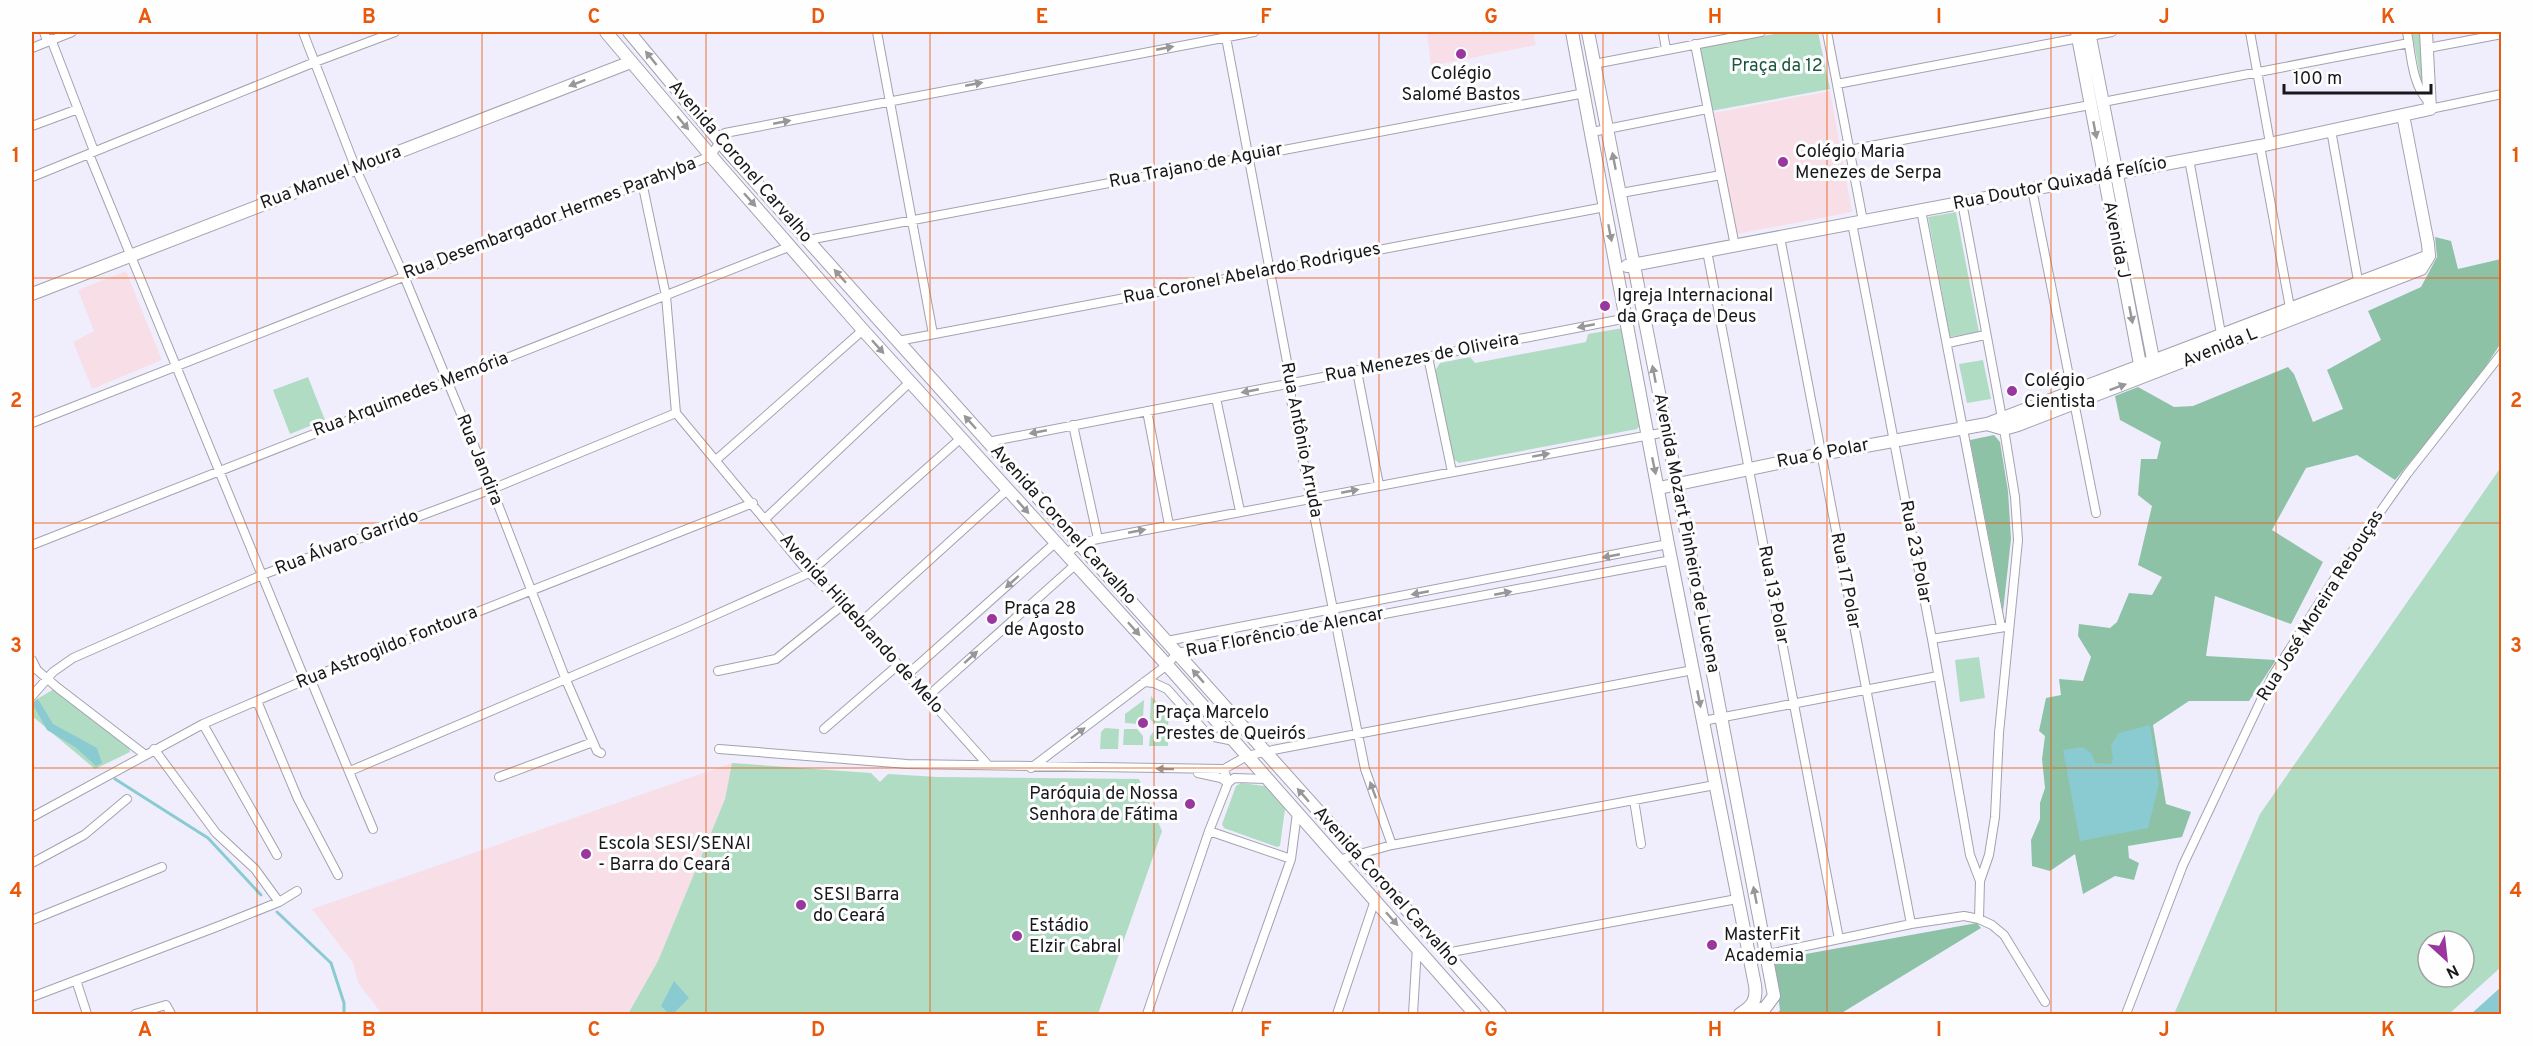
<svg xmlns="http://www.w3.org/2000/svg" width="2533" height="1046" font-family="Overpass,sans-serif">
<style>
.education{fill:#f8dfe7}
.green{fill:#b0dcc4;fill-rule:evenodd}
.forest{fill:#8ec2a7}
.water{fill:#8acbd2}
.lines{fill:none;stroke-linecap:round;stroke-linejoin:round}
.stream{stroke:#8acbd2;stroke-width:3}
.street-casing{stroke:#a3a2af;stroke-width:10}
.secondary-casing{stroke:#a3a2af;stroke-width:14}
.primary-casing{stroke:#a3a2af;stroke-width:14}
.street{stroke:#fff;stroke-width:8}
.secondary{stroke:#fff;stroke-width:12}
.primary{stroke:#fff;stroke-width:12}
.oneway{fill:#979799}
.grid{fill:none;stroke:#e8590c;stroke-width:1.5;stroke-opacity:0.55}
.poi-dot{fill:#99379e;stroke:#fdfefd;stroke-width:2}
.labels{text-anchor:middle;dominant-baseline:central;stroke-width:6;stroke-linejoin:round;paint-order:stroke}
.park-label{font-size:18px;fill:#1a583d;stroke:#fdfefd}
.poi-label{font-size:18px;fill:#18171c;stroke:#fdfefd;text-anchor:start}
.street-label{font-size:18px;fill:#18171c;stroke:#fdfefd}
.neatline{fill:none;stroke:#e8590c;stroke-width:2}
.grid-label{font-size:20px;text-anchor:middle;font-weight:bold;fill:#e8590c}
</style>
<rect width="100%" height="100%" fill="#f0eefd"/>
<!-- education -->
<path class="education" d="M1427,32H1533L1536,45L1431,66Z
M1830,91L1852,212L1737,234L1713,113Z
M126,271L162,360L92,389L73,342L94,331L78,290Z
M732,763L725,799L658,961L628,1014H382L358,983L353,963L312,909Z"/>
<!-- green -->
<path class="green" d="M1786,32H1818L1830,89L1711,111L1700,47Z
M2412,32H2420L2426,92L2422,87Z
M1956,212L1979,332L1950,337L1928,217Z
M1623,328L1642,422L1637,429L1459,463L1452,458L1435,371L1440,363L1470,357L1475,363L1586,342L1588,334Z
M1983,360L1991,399L1967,403L1959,364Z
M308,377L325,420L290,434L273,390Z
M2501,467V967L2449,1014H2174L2260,814ZM2428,941H2464V977H2428Z
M1979,657L1985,698L1960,702L1955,660Z
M54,689L59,690L91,719L129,748L130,752L95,769L32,716V702Z
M1151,696L1169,716L1168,725L1155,724L1150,719Z
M1144,700L1143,719L1138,724L1125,723V714Z
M1105,728L1119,729L1118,749H1100L1101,732Z
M1124,729H1137L1143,736V745H1123Z
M1155,730L1168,731V746H1149L1150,736Z
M732,763L871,773L880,782L888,774L938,777L1139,779L1162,831L1098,1014H628L658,961L725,799Z
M1241,783L1265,786L1285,809L1280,846L1277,847L1224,828L1222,824L1236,786Z"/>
<!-- forest -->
<path class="forest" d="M2435,237L2451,241L2458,269L2501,259V343L2466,396L2395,480L2357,455L2306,468L2272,530L2323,562L2291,624L2215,596L2206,656L2276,660L2249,701H2189L2153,725L2166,804L2191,812L2182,837L2128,846L2129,858L2139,863L2134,880L2115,876L2083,894L2075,854L2050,871L2032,866L2031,840L2040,819V803L2045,788L2042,759L2045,736L2039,731L2046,698L2061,695L2059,679L2083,681L2091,657L2078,636L2079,624L2110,628L2117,622L2129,593L2152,595L2162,577L2138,565L2152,506L2138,495L2141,459H2157L2161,442L2120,420L2115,396L2138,387L2174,407L2193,406L2288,367L2294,374L2313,422L2343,409L2327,370L2381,340L2368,311L2421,287L2437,257Z
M1994,435L2000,442L2008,491L2011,539L2003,612L1970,440Z
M1977,923L1981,928L1840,1014H1777L1780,1010L1773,960Z"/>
<!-- water -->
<path class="water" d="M38,699L53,724L97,748L102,763L96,766L75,747L47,730L32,703Z
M2150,725L2159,784L2148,828L2080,841L2063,750L2083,747L2092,754L2095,763L2111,764L2113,759L2111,745L2119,733Z
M674,981L689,998L673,1014H669L661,1006Z
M2501,987V1014H2471Z"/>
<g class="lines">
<!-- stream -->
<path class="stream" d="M115,779L208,838L261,895
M277,912L331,963L344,1003V1014"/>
<defs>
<path id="street" d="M44,32L47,41
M303,32L356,169L404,276L492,489L566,680L597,751L601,753
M877,32L933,334
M1225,32L1291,383V400L1365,769L1392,845
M1663,32L1666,49
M1827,32L1863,221
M2250,32L2270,143
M2407,32C2411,53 2412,86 2429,102
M2090,36L2112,32
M51,39L94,151
M1695,44L1735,246
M32,48L72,32
M2428,48L2502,34
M1594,64L1761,32
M1837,84L2079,38
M2103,102L2409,43
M2430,109L2502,94
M32,126L78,109
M2331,130L2359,286
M1592,132L1707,109
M2260,146L2291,313
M1849,150L2090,105
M89,154L305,680
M2189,159L2222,339
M32,177L315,62L395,32
M642,182L666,296L676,413L809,573L844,604L988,765
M2032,189L2096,513
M1621,193L1721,175
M1962,202L2004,429L2015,497L2018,540L1999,733L1995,817L1989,855L1980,881L1979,919
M1921,210L2001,627
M1852,223L1932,639L1970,855L1980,881
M1780,237L1911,924
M808,240L1585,93
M1707,251L1839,939
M898,341L1605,207
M1948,343L1985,335
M1428,357L1452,472
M1357,371L1379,485
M1216,398L1240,511
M1147,411L1169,525
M32,423L711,156L725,133L1254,32
M1073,425L1098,539
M988,442L1643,315
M716,460L863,330
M766,518L910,382
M32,545L791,246
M1066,554L1080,543L1098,539L1666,432
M860,623L1007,490
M1932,639L2005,627
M1167,641L1668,544
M32,660L37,670L58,688L144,754
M718,671L776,659L844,604
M907,675L1055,543
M310,678L373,829
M1144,682L1154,683L1167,689L1209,736L1234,741
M32,696L53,672L73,658L262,575L492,489L676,413
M928,696L1075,565
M257,701L298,799L338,875
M1703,721L1938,676
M203,724L277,855
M824,729L898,665
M154,749L216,833L255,869L279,902
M719,749L907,764L1224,769L1247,756L1273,750L1693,670
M1031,768L1167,665L1177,653L1672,560
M350,771L688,627L809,573L960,439
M1198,773L1221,778L1228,783
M499,777L593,742
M1228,783L1234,778L1267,779
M1634,800L1641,844
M32,817L203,724L305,680L753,503
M1209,831L1291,859
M1338,860L1392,845L1715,785
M32,863L84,835L127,799
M32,920L162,867
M1446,953L1737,899
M1749,958L1911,924L1964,916L1979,919L1992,925L2004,935L2045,1002
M76,980L87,1014
M32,997L219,926L279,902L297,891
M135,1014L166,1005L171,1014
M1147,1014L1209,831L1228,783L1224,769
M1236,1014L1291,859L1297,813
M1337,1014L1375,900
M1413,1014L1417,947
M2126,1014L2183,865L2272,677L2349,556L2407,474L2502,353"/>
<path id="secondary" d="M1572,32L1668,544L1755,985C1757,1000 1753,1006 1740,1014
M1588,32L1677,484L1774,996L1765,1008L1741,1014
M2077,32L2142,375
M2089,32L2155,369
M1627,266L2260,146L2430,109L2426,32
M32,294L631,62
M1987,424L2004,429L2018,425L2421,269L2429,256L2428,244L2403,115
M1659,488L1821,454L1987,424L2429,256"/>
<path id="primary" d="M606,32L711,156L863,330L1167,665L1475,1014
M629,32L726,149L1500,1014"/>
</defs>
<!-- street casing -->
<use href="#street" class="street-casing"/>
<!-- secondary casing -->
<use href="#secondary" class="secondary-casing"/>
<!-- primary casing -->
<use href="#primary" class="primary-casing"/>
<!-- street -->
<use href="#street" class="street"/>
<!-- secondary -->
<use href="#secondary" class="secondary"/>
<!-- primary -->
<use href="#primary" class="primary"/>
</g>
<!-- one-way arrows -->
<defs><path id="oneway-solid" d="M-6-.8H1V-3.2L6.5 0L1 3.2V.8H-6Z" transform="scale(1.5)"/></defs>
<g class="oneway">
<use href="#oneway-solid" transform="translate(1165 48) rotate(-11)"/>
<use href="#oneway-solid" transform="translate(651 58) rotate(-129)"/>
<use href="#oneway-solid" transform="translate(577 83) rotate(159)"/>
<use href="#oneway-solid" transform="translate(974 84) rotate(-11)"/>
<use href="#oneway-solid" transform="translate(782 122) rotate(-11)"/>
<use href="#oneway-solid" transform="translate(683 123) rotate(50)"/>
<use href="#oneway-solid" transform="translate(2095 130) rotate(79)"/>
<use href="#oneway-solid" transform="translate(1614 161) rotate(-101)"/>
<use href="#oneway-solid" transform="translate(750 200) rotate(48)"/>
<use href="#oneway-solid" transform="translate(1610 233) rotate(79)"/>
<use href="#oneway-solid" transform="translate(840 276) rotate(-132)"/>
<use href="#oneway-solid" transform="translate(2131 315) rotate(79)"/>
<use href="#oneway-solid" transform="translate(1586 326) rotate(169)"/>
<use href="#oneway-solid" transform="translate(878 347) rotate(48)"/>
<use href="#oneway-solid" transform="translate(1654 374) rotate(-101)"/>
<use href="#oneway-solid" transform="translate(2118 387) rotate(-20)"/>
<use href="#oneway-solid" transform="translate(1250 391) rotate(169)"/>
<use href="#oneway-solid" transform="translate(970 422) rotate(-132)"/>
<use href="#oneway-solid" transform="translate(1038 432) rotate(169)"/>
<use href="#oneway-solid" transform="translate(1541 455) rotate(-10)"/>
<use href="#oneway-solid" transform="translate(1654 466) rotate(78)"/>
<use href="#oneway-solid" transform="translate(1350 491) rotate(-11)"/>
<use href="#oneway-solid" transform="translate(1023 507) rotate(48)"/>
<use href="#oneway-solid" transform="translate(1137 531) rotate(-11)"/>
<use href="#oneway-solid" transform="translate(1611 556) rotate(169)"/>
<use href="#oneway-solid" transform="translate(1012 582) rotate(138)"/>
<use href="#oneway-solid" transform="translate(1420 593) rotate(169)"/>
<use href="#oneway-solid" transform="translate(1503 593) rotate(-11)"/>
<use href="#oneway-solid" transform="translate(1134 629) rotate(48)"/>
<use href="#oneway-solid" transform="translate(971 657) rotate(-42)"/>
<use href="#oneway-solid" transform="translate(1198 676) rotate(-131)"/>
<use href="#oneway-solid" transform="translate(1699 699) rotate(79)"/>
<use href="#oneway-solid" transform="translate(1078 733) rotate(-37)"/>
<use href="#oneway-solid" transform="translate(1165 769) rotate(-179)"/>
<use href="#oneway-solid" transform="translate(1373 790) rotate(-110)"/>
<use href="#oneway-solid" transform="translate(1303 795) rotate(-131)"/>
<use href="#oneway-solid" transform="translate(1755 895) rotate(-101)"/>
<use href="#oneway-solid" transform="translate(1392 919) rotate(48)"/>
</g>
<!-- grid -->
<path class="grid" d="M257,32V1014M482,32V1014M706,32V1014M930,32V1014M1154,32V1014M1379,32V1014M1603,32V1014M1827,32V1014M2051,32V1014M2276,32V1014M32,278H2502M32,523H2502M32,768H2502"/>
<!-- markers -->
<g class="poi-dot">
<circle cx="1461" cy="54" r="6"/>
<circle cx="1783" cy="162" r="6"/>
<circle cx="1605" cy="306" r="6"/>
<circle cx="2012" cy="391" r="6"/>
<circle cx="992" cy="619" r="6"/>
<circle cx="1143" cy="723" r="6"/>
<circle cx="1190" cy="804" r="6"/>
<circle cx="586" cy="854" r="6"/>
<circle cx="801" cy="905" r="6"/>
<circle cx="1017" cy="936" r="6"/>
<circle cx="1712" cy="945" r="6"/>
</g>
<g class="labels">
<!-- park labels -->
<g class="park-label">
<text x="1777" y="66">Praça da 12</text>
</g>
<!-- poi labels -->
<g class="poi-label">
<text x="1461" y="74" text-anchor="middle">Colégio<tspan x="1461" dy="21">Salomé Bastos</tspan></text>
<text x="1795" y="152">Colégio Maria<tspan x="1795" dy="21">Menezes de Serpa</tspan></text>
<text x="1617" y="296">Igreja Internacional<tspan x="1617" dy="21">da Graça de Deus</tspan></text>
<text x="2024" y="381">Colégio<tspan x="2024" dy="21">Cientista</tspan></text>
<text x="1004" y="609">Praça 28<tspan x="1004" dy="21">de Agosto</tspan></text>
<text x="1155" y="713">Praça Marcelo<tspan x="1155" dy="21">Prestes de Queirós</tspan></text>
<text x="1178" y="794" text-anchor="end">Paróquia de Nossa<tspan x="1178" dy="21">Senhora de Fátima</tspan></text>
<text x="598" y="844">Escola SESI/SENAI<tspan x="598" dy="21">- Barra do Ceará</tspan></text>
<text x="813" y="895">SESI Barra<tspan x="813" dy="21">do Ceará</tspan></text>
<text x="1029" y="926">Estádio<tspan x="1029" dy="21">Elzir Cabral</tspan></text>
<text x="1724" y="935">MasterFit<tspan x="1724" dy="21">Academia</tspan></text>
</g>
<!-- street labels -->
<g class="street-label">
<text transform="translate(740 162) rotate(49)">Avenida Coronel Carvalho</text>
<text transform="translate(1196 166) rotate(-11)">Rua Trajano de Aguiar</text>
<text transform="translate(331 178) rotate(-21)">Rua Manuel Moura</text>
<text transform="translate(2060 184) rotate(-11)">Rua Doutor Quixadá Felício</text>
<text transform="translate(550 219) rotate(-21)">Rua Desembargador Hermes Parahyba</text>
<text transform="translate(2116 240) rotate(79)">Avenida J</text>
<text transform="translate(1252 274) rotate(-11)">Rua Coronel Abelardo Rodrigues</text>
<text transform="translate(2220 348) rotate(-22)">Avenida L</text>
<text transform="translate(1422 358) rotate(-11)">Rua Menezes de Oliveira</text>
<text transform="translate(411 395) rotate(-21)">Rua Arquimedes Memória</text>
<text transform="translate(1301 440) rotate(79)">Rua Antônio Arruda</text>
<text transform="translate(1823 454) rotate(-11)">Rua 6 Polar</text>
<text transform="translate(479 460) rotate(68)">Rua Jandira</text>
<text transform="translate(1063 525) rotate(48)">Avenida Coronel Carvalho</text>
<text transform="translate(1686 533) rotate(79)">Avenida Mozart Pinheiro de Lucena</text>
<text transform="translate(347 543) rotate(-21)">Rua Álvaro Garrido</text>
<text transform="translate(1915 552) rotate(79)">Rua 23 Polar</text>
<text transform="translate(1845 581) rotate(79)">Rua 17 Polar</text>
<text transform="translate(1773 595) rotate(79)">Rua 13 Polar</text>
<text transform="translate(2321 606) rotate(-58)">Rua José Moreira Rebouças</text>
<text transform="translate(861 624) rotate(48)">Avenida Hildebrando de Melo</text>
<text transform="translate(1285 633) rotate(-11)">Rua Florêncio de Alencar</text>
<text transform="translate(387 648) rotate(-22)">Rua Astrogildo Fontoura</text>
<text transform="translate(1386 887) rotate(48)">Avenida Coronel Carvalho</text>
</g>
</g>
<!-- border -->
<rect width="2533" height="1046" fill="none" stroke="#fdfefd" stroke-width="66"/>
<!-- north arrow -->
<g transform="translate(2446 959) rotate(153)"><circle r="28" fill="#fdfefd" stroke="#a1a2a3" stroke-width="1.5"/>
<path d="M0-4.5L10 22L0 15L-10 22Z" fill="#99379e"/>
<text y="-9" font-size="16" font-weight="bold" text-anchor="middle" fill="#18171c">N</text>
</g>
<!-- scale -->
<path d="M2284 84v9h147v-9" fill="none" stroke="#18171c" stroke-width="3"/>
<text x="2293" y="84" font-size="18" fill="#18171c" stroke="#fdfefd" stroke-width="4.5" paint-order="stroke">100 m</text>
<rect x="33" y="33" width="2467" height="980" class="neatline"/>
<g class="grid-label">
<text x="145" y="23">A</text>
<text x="369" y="23">B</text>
<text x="594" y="23">C</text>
<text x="818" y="23">D</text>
<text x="1042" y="23">E</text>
<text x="1266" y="23">F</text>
<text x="1491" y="23">G</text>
<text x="1715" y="23">H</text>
<text x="1939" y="23">I</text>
<text x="2164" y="23">J</text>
<text x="2388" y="23">K</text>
<text x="16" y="162">1</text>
<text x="2516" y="162">1</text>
<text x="16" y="407">2</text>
<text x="2516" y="407">2</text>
<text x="16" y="652">3</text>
<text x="2516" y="652">3</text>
<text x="16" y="897">4</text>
<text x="2516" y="897">4</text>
<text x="145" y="1036">A</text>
<text x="369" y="1036">B</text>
<text x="594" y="1036">C</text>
<text x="818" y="1036">D</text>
<text x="1042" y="1036">E</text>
<text x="1266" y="1036">F</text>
<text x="1491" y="1036">G</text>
<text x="1715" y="1036">H</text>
<text x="1939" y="1036">I</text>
<text x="2164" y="1036">J</text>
<text x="2388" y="1036">K</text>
</g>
</svg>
